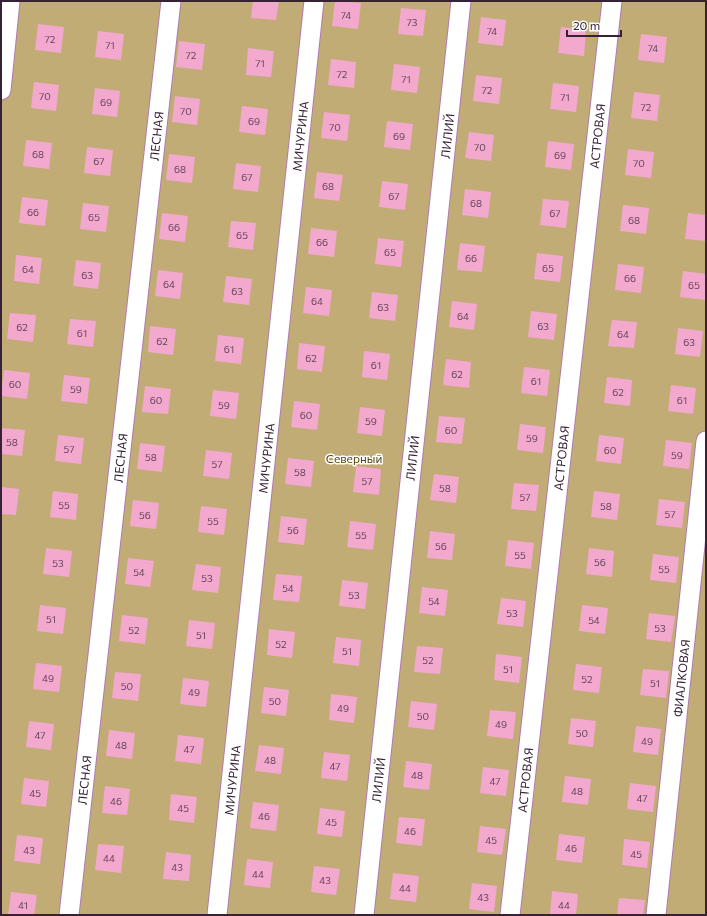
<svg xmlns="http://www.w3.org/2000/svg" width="707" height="916" font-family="Commissioner,sans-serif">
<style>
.green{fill:#c2ac76}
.building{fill:#f2a9cd}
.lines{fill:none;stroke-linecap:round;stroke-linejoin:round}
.minor-casing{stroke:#b17bae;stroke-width:21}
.minor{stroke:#fff;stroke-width:19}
.labels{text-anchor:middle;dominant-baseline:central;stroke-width:3;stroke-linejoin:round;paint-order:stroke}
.number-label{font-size:10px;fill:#65435b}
.street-label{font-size:12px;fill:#362135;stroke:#fff}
.park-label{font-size:12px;fill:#55430c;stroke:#fff}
</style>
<rect width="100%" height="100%" fill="#fccdf8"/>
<!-- green -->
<path class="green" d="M1,1H706V915H1Z"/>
<!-- building -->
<path class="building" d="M253,1H279L276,20L251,18Z
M335,1L361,3L358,29L332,26Z
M401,8L426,10L423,36L398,34Z
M481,17L506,20L503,46L478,43Z
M38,24L64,27L61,53L35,50Z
M561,27L586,30L584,56L558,53Z
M98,31L124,34L121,60L95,57Z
M641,34L667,37L664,63L638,60Z
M179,41L205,44L202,70L176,67Z
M248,48L274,51L271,77L246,75Z
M331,59L356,62L354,88L328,85Z
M394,64L420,67L417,93L391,90Z
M476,75L502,78L499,104L473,101Z
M34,82L59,85L56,111L31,108Z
M553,83L579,86L576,112L550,109Z
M95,88L120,91L117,117L92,114Z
M634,92L660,95L657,121L631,118Z
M175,96L200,99L197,125L172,122Z
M242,106L268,109L265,135L239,132Z
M324,112L350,115L347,141L321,138Z
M387,121L413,124L410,150L384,147Z
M469,132L494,135L491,161L465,158Z
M26,140L52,143L49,169L23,166Z
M548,141L574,144L571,170L545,167Z
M87,147L113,150L110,176L84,173Z
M628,149L654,152L651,178L625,175Z
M169,154L195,157L192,183L166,180Z
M236,163L261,166L258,192L233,189Z
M317,172L343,175L339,201L314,198Z
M382,181L408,184L405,210L379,207Z
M465,189L491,192L488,218L462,215Z
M22,197L48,200L45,226L19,223Z
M543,199L569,201L566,228L540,225Z
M83,203L109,206L106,232L80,229Z
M623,205L649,208L646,234L620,231Z
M162,213L188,216L185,242L159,239Z
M688,213L706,215V241L685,239Z
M231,221L256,223L253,250L228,247Z
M311,228L337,231L334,257L308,254Z
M378,238L404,241L401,267L375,264Z
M460,243L485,246L482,272L457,270Z
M537,253L563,256L560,282L534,279Z
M16,255L42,258L39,284L14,281Z
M76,260L101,263L98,289L73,286Z
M618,264L644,267L641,293L615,290Z
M158,270L183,273L180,299L155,296Z
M683,271L706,274V300L680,297Z
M226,276L252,279L249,305L223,302Z
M306,287L332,290L329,316L303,313Z
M372,292L398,295L395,321L369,318Z
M452,301L477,304L474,330L449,327Z
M531,311L557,314L554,340L528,337Z
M10,313L36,315L33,342L7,339Z
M70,319L96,321L93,347L67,344Z
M612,320L637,322L634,348L608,346Z
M150,326L176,329L173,355L148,352Z
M678,328L703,331L700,357L675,354Z
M218,335L244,338L241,364L215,361Z
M299,343L325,346L322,372L297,369Z
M364,351L390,354L387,380L362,377Z
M446,359L471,362L469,388L443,385Z
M524,367L550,370L547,396L521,393Z
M4,370L30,373L27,399L1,396Z
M64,375L90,378L87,404L61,401Z
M607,377L632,380L630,406L604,403Z
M671,385L696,388L693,414L668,411Z
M145,386L171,389L168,414L142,412Z
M213,390L239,393L236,419L210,416Z
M294,401L320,404L317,430L291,427Z
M360,407L385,410L382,436L357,433Z
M439,416L465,418L462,444L436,442Z
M520,424L546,427L543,453L517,450Z
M1,428L25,430L22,456L1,454Z
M58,435L84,438L81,464L55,461Z
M599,435L624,438L621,464L596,461Z
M666,440L692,443L689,469L663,466Z
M140,443L165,446L162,472L137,469Z
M206,450L232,453L229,479L203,476Z
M288,458L314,461L311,487L285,484Z
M356,466L381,469L379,495L353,492Z
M434,474L459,477L456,503L430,500Z
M514,483L539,485L536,511L511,509Z
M1,487L19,489L16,515L1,514Z
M53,491L78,494L76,520L50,517Z
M594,491L620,494L617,520L591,517Z
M659,499L685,502L682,528L656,525Z
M133,500L159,503L156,529L130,526Z
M201,506L227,509L224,535L198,532Z
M281,516L307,519L304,545L278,542Z
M350,521L376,524L373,550L347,547Z
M430,531L455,534L452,560L427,558Z
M508,540L534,543L531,569L505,566Z
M46,548L72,551L69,577L43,574Z
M589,548L614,551L612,577L586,574Z
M653,554L679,557L676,583L650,580Z
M128,558L154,561L150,587L125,584Z
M196,564L221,567L218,593L192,590Z
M276,574L302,576L299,602L273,600Z
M342,580L368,583L365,609L339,606Z
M422,587L448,590L445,616L419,613Z
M501,598L526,601L523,627L497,624Z
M40,605L66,608L63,634L37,631Z
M582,605L608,608L605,634L579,631Z
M649,613L675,616L671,642L646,639Z
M122,615L148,618L145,644L119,641Z
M189,620L215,623L212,649L186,646Z
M269,629L295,632L292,658L267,655Z
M336,637L361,640L359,666L333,663Z
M417,646L443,648L440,674L414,672Z
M496,654L522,657L519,683L494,680Z
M36,663L62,666L59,692L33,689Z
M576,664L602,667L599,693L573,690Z
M643,669L669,671L666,698L640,695Z
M115,672L141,674L138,701L112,698Z
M183,678L209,681L206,707L180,704Z
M264,687L289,690L286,716L261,713Z
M331,694L357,697L354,723L329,720Z
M411,701L437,704L434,730L408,727Z
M490,710L516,712L513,739L487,736Z
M571,718L596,721L593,747L568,744Z
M29,721L54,724L51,750L26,747Z
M636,726L661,729L658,755L633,752Z
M109,730L135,733L132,759L106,756Z
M178,735L204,738L201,764L175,761Z
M259,745L284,748L281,774L255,771Z
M324,752L350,755L347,781L321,778Z
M406,761L432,764L429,790L403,787Z
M483,767L509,770L506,796L480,793Z
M565,776L591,779L588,805L562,802Z
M24,778L49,781L46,807L21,804Z
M630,783L656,786L653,812L627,809Z
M105,786L130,789L127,815L102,813Z
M171,794L197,797L194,823L169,820Z
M253,802L279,805L276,831L250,828Z
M320,808L345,811L342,837L317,834Z
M399,817L425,819L422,846L396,843Z
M480,826L506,829L502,855L477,852Z
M559,834L585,837L582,863L556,860Z
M17,835L43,838L40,864L14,861Z
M624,839L650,842L647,868L622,865Z
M98,844L124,846L121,873L95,870Z
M166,852L191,855L189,881L163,879Z
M247,859L273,862L270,888L244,885Z
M314,866L340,869L336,895L311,892Z
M393,873L419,876L416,902L390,899Z
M472,883L497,886L494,912L469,909Z
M552,891L578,894L576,915H550Z
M11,892L37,895L34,915H8Z
M619,898L645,900L643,915H617Z"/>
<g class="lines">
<defs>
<path id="minor" d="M1,90L10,1
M69,915L171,1
M217,915L314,1
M364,915L461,1
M510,915L612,1
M656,915L706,441"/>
</defs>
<!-- minor casing -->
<use href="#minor" class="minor-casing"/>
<!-- minor -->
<use href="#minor" class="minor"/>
</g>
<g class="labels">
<!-- number labels -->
<g class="number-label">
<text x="346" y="15">74</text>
<text x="412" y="22">73</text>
<text x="492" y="31">74</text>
<text x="50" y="39">72</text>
<text x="110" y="45">71</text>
<text x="653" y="48">74</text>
<text x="191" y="55">72</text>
<text x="260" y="63">71</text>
<text x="342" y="74">72</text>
<text x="406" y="79">71</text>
<text x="487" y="90">72</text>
<text x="45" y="96">70</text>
<text x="565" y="97">71</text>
<text x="106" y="102">69</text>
<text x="646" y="107">72</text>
<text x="186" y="111">70</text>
<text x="254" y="121">69</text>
<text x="335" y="127">70</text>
<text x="399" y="136">69</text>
<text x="480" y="147">70</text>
<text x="38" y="154">68</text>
<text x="560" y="155">69</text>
<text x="99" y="161">67</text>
<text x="639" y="163">70</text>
<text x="180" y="169">68</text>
<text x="247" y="177">67</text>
<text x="328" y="186">68</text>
<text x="394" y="196">67</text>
<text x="476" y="203">68</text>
<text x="33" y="212">66</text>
<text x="555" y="213">67</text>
<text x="94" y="217">65</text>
<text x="634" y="220">68</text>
<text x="174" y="227">66</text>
<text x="242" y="235">65</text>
<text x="322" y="242">66</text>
<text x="390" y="252">65</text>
<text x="471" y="258">66</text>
<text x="548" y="268">65</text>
<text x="28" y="269">64</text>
<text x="87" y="275">63</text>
<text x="630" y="278">66</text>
<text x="169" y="284">64</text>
<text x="694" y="285">65</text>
<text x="237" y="291">63</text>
<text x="317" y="301">64</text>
<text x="383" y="307">63</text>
<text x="463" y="316">64</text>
<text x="543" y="326">63</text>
<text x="22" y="327">62</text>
<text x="82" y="333">61</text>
<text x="623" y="334">64</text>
<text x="162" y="341">62</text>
<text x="689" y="342">63</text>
<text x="229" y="349">61</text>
<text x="311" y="358">62</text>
<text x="376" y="365">61</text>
<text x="457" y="374">62</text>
<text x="536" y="381">61</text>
<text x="15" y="384">60</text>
<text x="76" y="389">59</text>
<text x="618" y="392">62</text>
<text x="156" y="400">60</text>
<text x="682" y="400">61</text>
<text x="224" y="405">59</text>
<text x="306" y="415">60</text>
<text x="371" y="421">59</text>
<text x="451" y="430">60</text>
<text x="532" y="438">59</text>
<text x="12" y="442">58</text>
<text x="69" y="449">57</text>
<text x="610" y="450">60</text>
<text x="677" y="455">59</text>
<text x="151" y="457">58</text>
<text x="217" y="464">57</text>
<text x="300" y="472">58</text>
<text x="367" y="481">57</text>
<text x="445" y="488">58</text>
<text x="525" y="497">57</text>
<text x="64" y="505">55</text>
<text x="606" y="506">58</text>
<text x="670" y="514">57</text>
<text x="145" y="515">56</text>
<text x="213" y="521">55</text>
<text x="293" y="530">56</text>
<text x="361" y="535">55</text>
<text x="441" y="546">56</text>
<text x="520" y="555">55</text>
<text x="600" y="562">56</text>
<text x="58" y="563">53</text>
<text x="664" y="569">55</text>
<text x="139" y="572">54</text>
<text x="207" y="578">53</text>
<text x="288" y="588">54</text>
<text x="354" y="595">53</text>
<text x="434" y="601">54</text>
<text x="512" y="613">53</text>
<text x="51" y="619">51</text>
<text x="594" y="620">54</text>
<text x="660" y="628">53</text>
<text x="134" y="630">52</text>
<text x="201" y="635">51</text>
<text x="281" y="644">52</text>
<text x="347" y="651">51</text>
<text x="428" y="660">52</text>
<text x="508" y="669">51</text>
<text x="48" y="678">49</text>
<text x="587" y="679">52</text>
<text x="655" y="683">51</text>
<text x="127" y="686">50</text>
<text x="194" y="692">49</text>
<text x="275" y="701">50</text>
<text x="343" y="708">49</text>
<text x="423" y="716">50</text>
<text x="501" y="724">49</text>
<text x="582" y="733">50</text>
<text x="40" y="735">47</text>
<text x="647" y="741">49</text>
<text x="121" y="745">48</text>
<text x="189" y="749">47</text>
<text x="270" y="760">48</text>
<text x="335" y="766">47</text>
<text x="417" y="775">48</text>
<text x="495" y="781">47</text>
<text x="577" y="791">48</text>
<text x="35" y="793">45</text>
<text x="642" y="798">47</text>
<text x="116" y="801">46</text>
<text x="183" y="808">45</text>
<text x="264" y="816">46</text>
<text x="331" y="822">45</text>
<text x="410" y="831">46</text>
<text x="491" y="840">45</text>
<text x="571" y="848">46</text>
<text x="29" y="850">43</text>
<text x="636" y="854">45</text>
<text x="109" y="858">44</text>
<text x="177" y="867">43</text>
<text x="258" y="874">44</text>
<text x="325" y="880">43</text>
<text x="405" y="888">44</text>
<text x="483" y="897">43</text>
<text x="23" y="905">41</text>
<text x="564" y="905">44</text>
</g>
<!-- street labels -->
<g class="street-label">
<text transform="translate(156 136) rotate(-84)">ЛЕСНАЯ</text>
<text transform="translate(300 136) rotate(-84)">МИЧУРИНА</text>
<text transform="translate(447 136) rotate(-84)">ЛИЛИЙ</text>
<text transform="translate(597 136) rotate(-84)">АСТРОВАЯ</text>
<text transform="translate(120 458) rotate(-84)">ЛЕСНАЯ</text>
<text transform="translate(266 458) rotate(-84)">МИЧУРИНА</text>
<text transform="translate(412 458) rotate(-84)">ЛИЛИЙ</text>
<text transform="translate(561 458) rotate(-84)">АСТРОВАЯ</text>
<text transform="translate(681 678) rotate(-84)">ФИАЛКОВАЯ</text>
<text transform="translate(84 780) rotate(-84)">ЛЕСНАЯ</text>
<text transform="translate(232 780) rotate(-84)">МИЧУРИНА</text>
<text transform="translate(378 780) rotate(-84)">ЛИЛИЙ</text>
<text transform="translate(525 780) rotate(-84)">АСТРОВАЯ</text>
</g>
<!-- park labels -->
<g class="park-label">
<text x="354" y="458">Северный</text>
</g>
</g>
<!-- border -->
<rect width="707" height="916" fill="none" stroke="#362135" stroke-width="4"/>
<!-- scale -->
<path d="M567 30v6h54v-6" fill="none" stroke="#362135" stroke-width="2"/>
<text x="573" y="30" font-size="12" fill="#362135" stroke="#ffffff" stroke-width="3" paint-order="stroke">20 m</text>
</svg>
